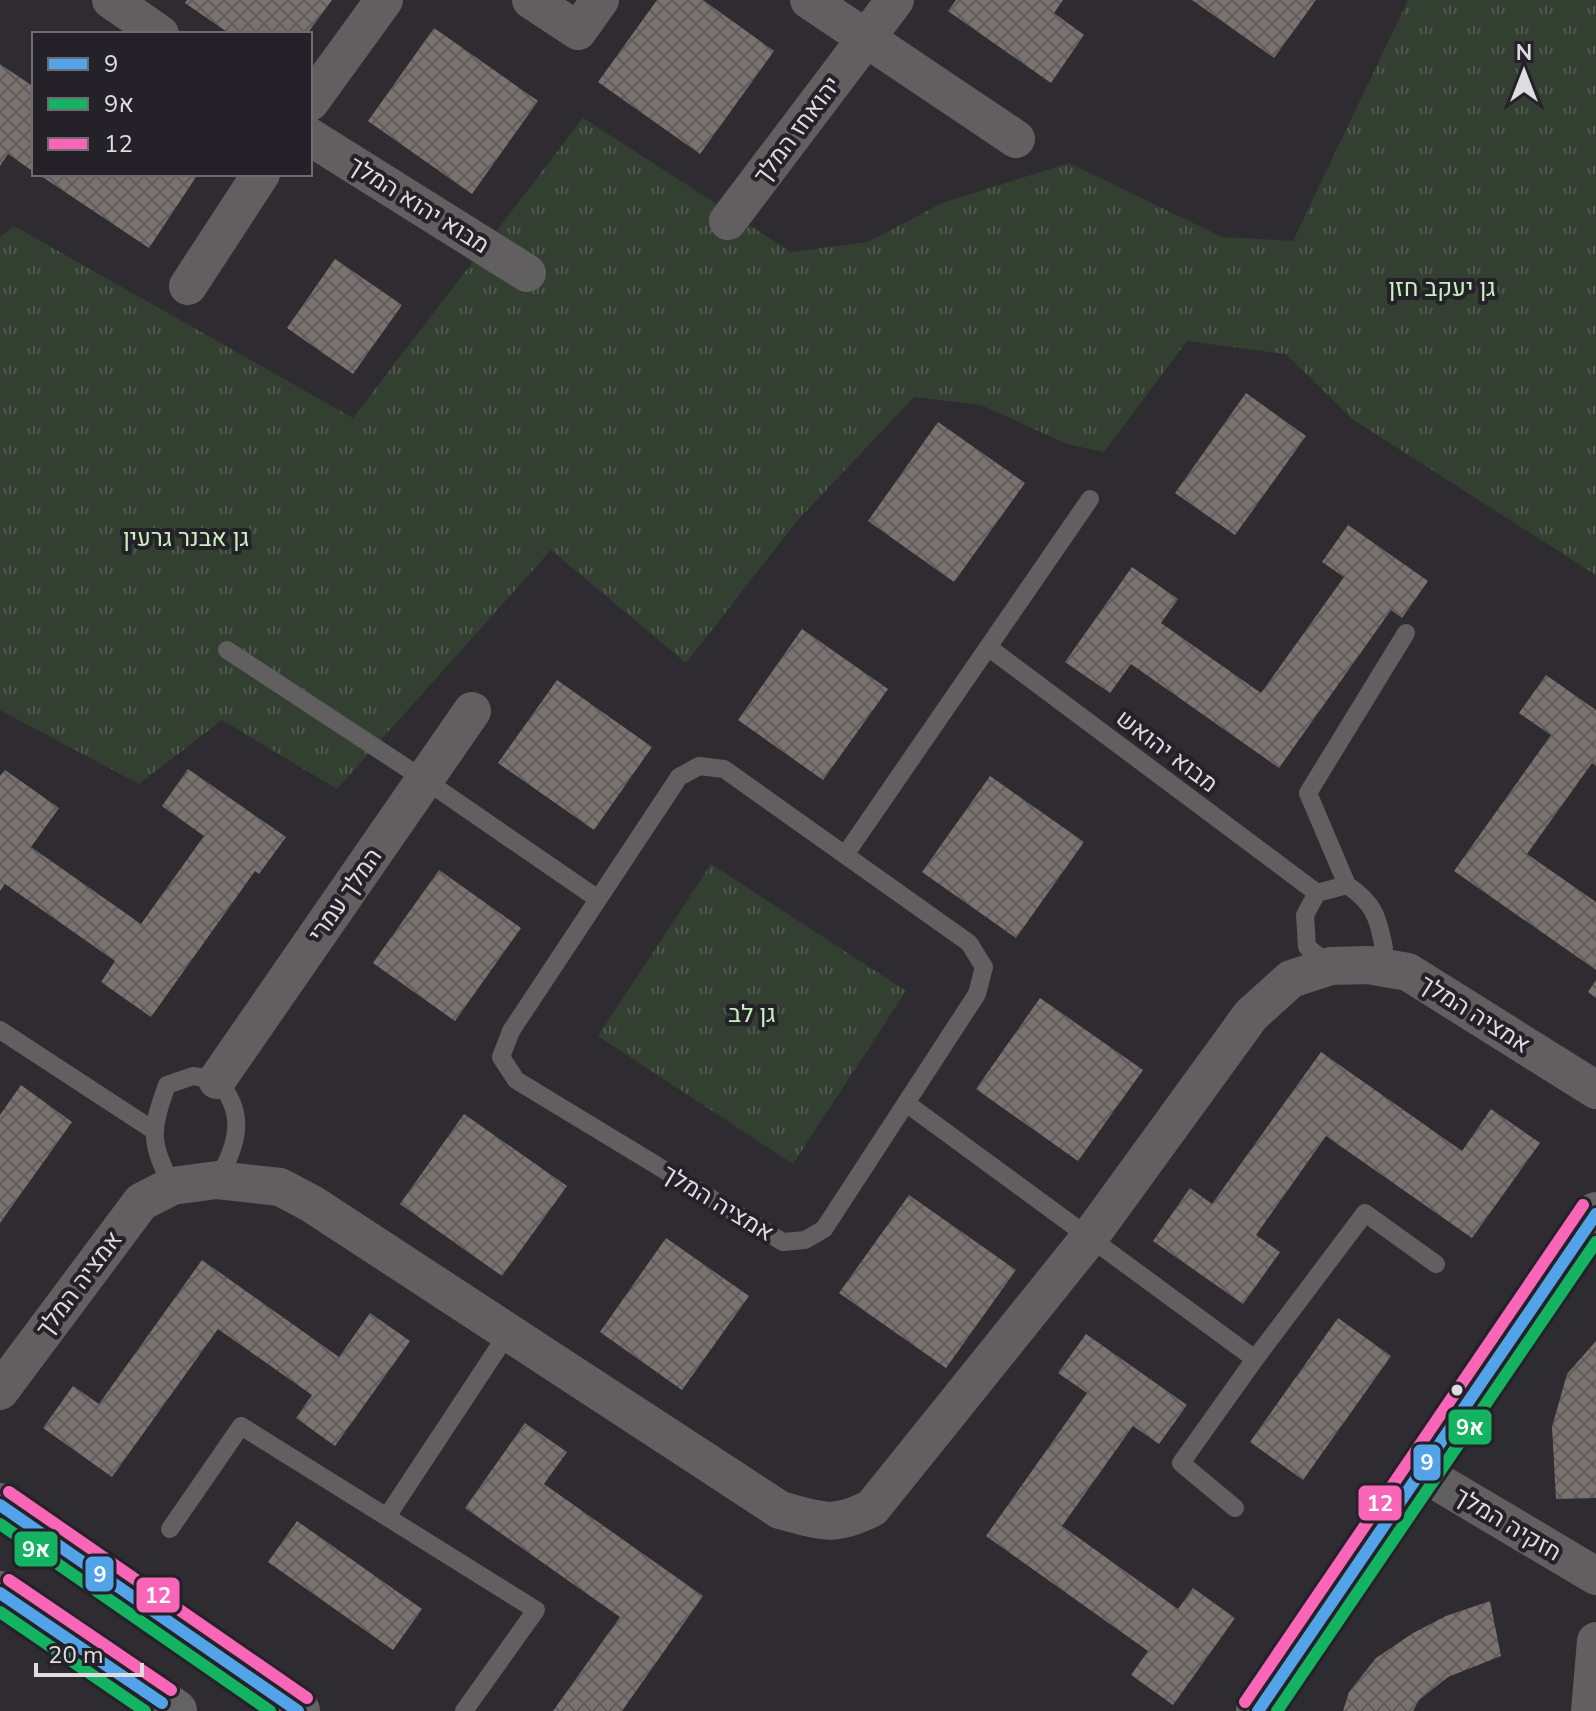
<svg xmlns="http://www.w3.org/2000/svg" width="1596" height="1711" font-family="'Nunito Sans',Heebo,sans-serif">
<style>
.park{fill:url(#park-tufts)}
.building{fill:url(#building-cross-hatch)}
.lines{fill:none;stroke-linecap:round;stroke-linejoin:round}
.lane{stroke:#615f5f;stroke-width:18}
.street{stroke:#615f5f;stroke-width:38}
.secondary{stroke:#646262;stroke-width:44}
.bus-1-casing{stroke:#242128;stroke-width:18}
.bus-2-casing{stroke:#242128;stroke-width:18}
.bus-3-casing{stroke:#242128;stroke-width:18}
.bus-1{stroke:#53a3e8;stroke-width:12}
.bus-2{stroke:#13b361;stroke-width:12}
.bus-3{stroke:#fa66b7;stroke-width:12}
.bus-dot{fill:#dedce0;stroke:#242128;stroke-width:3}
.labels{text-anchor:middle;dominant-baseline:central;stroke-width:8;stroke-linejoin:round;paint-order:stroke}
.street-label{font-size:24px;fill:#dedce0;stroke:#242128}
.park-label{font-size:24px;fill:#c6f0bd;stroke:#242128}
.line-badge{stroke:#242128;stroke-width:3}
.badge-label{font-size:22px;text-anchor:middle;font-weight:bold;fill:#fff}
</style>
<defs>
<pattern id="park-tufts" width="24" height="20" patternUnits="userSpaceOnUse" patternTransform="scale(2)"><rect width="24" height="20" fill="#333f31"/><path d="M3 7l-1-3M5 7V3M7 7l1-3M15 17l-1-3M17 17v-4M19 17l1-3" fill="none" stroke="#505a4f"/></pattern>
<pattern id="building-cross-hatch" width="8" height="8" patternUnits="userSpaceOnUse" patternTransform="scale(2)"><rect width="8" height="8" fill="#79726f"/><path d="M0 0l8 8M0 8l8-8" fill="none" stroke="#615c5b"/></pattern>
</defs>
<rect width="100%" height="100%" fill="#2e2c30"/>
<!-- park -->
<path class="park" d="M1408,0H1596V575L1352,419L1286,354L1187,341L1104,452L1067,444L981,405L914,397L797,521L686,663L551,550L337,789L222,720L139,784L0,710V237L14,226L353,418L583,118L791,252L868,242L942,203L1069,163L1222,237L1293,241Z
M711,864L906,991L793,1164L598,1036Z"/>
<!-- building -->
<path class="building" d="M187,0H332L307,34H230L185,3Z
M657,0H703L774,51L700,154L598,82Z
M956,0H1063L1054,13L1084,35L1051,83L948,11Z
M1192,0H1316L1274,58Z
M434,28L538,101L472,194L368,121Z
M0,64L34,87V172L8,154L0,166Z
M38,174H198L149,248Z
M335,259L402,305L353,374L287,328Z
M1246,393L1306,436L1235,535L1175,493Z
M938,422L1025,483L954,582L868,521Z
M1348,525L1428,581L1402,618L1391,610L1279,768L1131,664L1110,693L1065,662L1132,567L1178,599L1161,623L1261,693L1344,577L1322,562Z
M802,629L888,689L823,780L738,720Z
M1546,675L1596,710V766L1592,763L1527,854L1596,902V970L1454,871L1551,735L1519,713Z
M557,680L652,747L594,830L498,763Z
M188,769L286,837L259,874L255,871L151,1017L101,982L115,961L5,884L0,891V776L5,770L59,808L31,847L141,924L204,836L162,806Z
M990,776L1084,842L1016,938L922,872Z
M439,870L521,928L455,1021L373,963Z
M1596,980V998L1588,992Z
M1040,998L1143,1070L1078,1161L976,1089Z
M1321,1052L1462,1151L1491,1109L1540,1143L1472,1238L1326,1136L1256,1235L1280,1252L1243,1304L1153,1241L1190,1188L1212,1204Z
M21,1085L72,1122L0,1223V1115Z
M464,1114L567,1186L502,1276L400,1204Z
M909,1195L1016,1270L946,1368L839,1293Z
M666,1238L749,1296L682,1390L600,1332Z
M202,1260L339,1357L370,1313L410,1341L335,1446L296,1418L312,1395L218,1329L112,1477L43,1428L73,1386L99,1404Z
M1338,1318L1391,1356L1303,1480L1250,1442Z
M1086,1334L1187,1405L1159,1444L1133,1426L1062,1526L1178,1609L1193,1588L1235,1618L1173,1705L1131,1675L1148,1651L986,1536L1087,1393L1058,1373Z
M1596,1341V1498L1556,1499L1552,1427L1567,1374Z
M525,1423L567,1452L544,1484L703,1596L622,1711H553L620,1617L465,1508Z
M297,1521L422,1609L393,1650L268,1562Z
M1490,1601L1501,1656L1448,1677L1419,1700L1413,1711H1343L1349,1692L1376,1658L1413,1633L1446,1616Z"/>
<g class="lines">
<!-- lane -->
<path class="lane" d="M988,647L1317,893
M227,650L425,780L598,899
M699,766L724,769L969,943L984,967L977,994L824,1229L805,1240L783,1242L516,1080L501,1057L511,1031L679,777Z
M845,855L1090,499
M1347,885L1308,793L1406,633
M1330,965L1307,947L1305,915L1317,893L1347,885C1374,903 1378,917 1384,948L1368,965
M0,1030L153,1130
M906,1103L1255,1359
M172,1186C150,1141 150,1132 167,1085L193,1076L217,1080C247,1113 238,1145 217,1180
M1235,1508L1181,1463L1255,1359L1365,1213L1436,1264
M388,1515L508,1333
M170,1529L241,1426L536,1610L464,1711"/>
<!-- street -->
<path class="street" d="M111,0L160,34
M531,0L578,31L600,0
M809,0L1016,139
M310,102L384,0
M310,137L527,273
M728,221L895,0
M188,286L261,174
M217,1080L472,711
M0,1391L141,1202L172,1186L217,1180L280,1187L312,1204L780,1510C822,1521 832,1528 872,1508L1089,1238L1251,1015L1291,979L1331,966L1368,965L1408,972L1596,1090
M1421,1472L1596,1576
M1590,1711L1596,1641"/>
<!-- secondary -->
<path class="secondary" d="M0,1505L298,1711
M0,1593L175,1711
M1258,1711L1596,1214"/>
<defs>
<path id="bus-1" d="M0,1505L298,1711
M0,1593L162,1703
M1258,1711L1596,1214"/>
<path id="bus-2" d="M0,1524L270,1711
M0,1612L145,1711
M1277,1711L1596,1242"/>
<path id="bus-3" d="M9,1492L307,1698
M9,1580L171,1690
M1245,1702L1583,1205"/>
</defs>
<!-- bus-1 casing -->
<use href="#bus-1" class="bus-1-casing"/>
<!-- bus-2 casing -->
<use href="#bus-2" class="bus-2-casing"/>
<!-- bus-3 casing -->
<use href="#bus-3" class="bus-3-casing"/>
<!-- bus-1 -->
<use href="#bus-1" class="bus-1"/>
<!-- bus-2 -->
<use href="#bus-2" class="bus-2"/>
<!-- bus-3 -->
<use href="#bus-3" class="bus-3"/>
</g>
<!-- markers -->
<circle class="bus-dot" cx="1457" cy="1390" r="7"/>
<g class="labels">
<!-- street labels -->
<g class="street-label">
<text transform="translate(797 130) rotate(-53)">יהואחז המלך</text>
<text transform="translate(419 205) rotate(32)">מבוא יהוא המלך</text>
<text transform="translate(1167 751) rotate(37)">מבוא יהואש</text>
<text transform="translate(345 895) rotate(-55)">המלך עמרי</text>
<text transform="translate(1475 1014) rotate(32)">אמציה המלך</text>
<text transform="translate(718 1203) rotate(31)">אמציה המלך</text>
<text transform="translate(79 1284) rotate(-53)">אמציה המלך</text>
<text transform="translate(1508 1524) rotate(31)">חזקיה המלך</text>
</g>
<!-- park labels -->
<g class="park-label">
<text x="1442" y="288">גן יעקב חזן</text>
<text x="186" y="538">גן אבנר גרעין</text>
<text x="752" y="1014">גן לב</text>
</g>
</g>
<g class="line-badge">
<rect x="1447" y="1408" width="46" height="38" rx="8" fill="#13b361"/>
<rect x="1412" y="1443" width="30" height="39" rx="8" fill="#53a3e8"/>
<rect x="1357" y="1484" width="46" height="38" rx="8" fill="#fa66b7"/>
<rect x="13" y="1530" width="46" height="38" rx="8" fill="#13b361"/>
<rect x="84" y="1555" width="31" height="38" rx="8" fill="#53a3e8"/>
<rect x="135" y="1576" width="46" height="38" rx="8" fill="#fa66b7"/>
</g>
<g class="badge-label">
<text x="1470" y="1435">9א</text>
<text x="1427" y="1470">9</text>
<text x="1380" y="1511">12</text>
<text x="36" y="1557">9א</text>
<text x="100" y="1582">9</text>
<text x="158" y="1603">12</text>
</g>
<!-- legend -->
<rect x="32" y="32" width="280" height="144" fill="#242128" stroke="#6e6c72" stroke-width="2"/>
<rect x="48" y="58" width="40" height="12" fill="#53a3e8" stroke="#6e6c72" stroke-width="2"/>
<text x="104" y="72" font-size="24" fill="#dedce0">9</text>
<rect x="48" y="98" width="40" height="12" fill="#13b361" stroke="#6e6c72" stroke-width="2"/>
<text x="104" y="112" font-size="24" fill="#dedce0">9א</text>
<rect x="48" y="138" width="40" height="12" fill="#fa66b7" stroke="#6e6c72" stroke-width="2"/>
<text x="104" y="152" font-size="24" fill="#dedce0">12</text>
<!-- north arrow -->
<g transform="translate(1524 72)" stroke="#242128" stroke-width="6" paint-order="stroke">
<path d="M0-6L14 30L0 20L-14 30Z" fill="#dedce0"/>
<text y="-12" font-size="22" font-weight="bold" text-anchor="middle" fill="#dedce0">N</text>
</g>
<!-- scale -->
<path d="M36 1663v12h106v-12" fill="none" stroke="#dedce0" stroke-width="4"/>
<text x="48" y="1663" font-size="24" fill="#dedce0" stroke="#242128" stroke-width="6" paint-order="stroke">20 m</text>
</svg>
